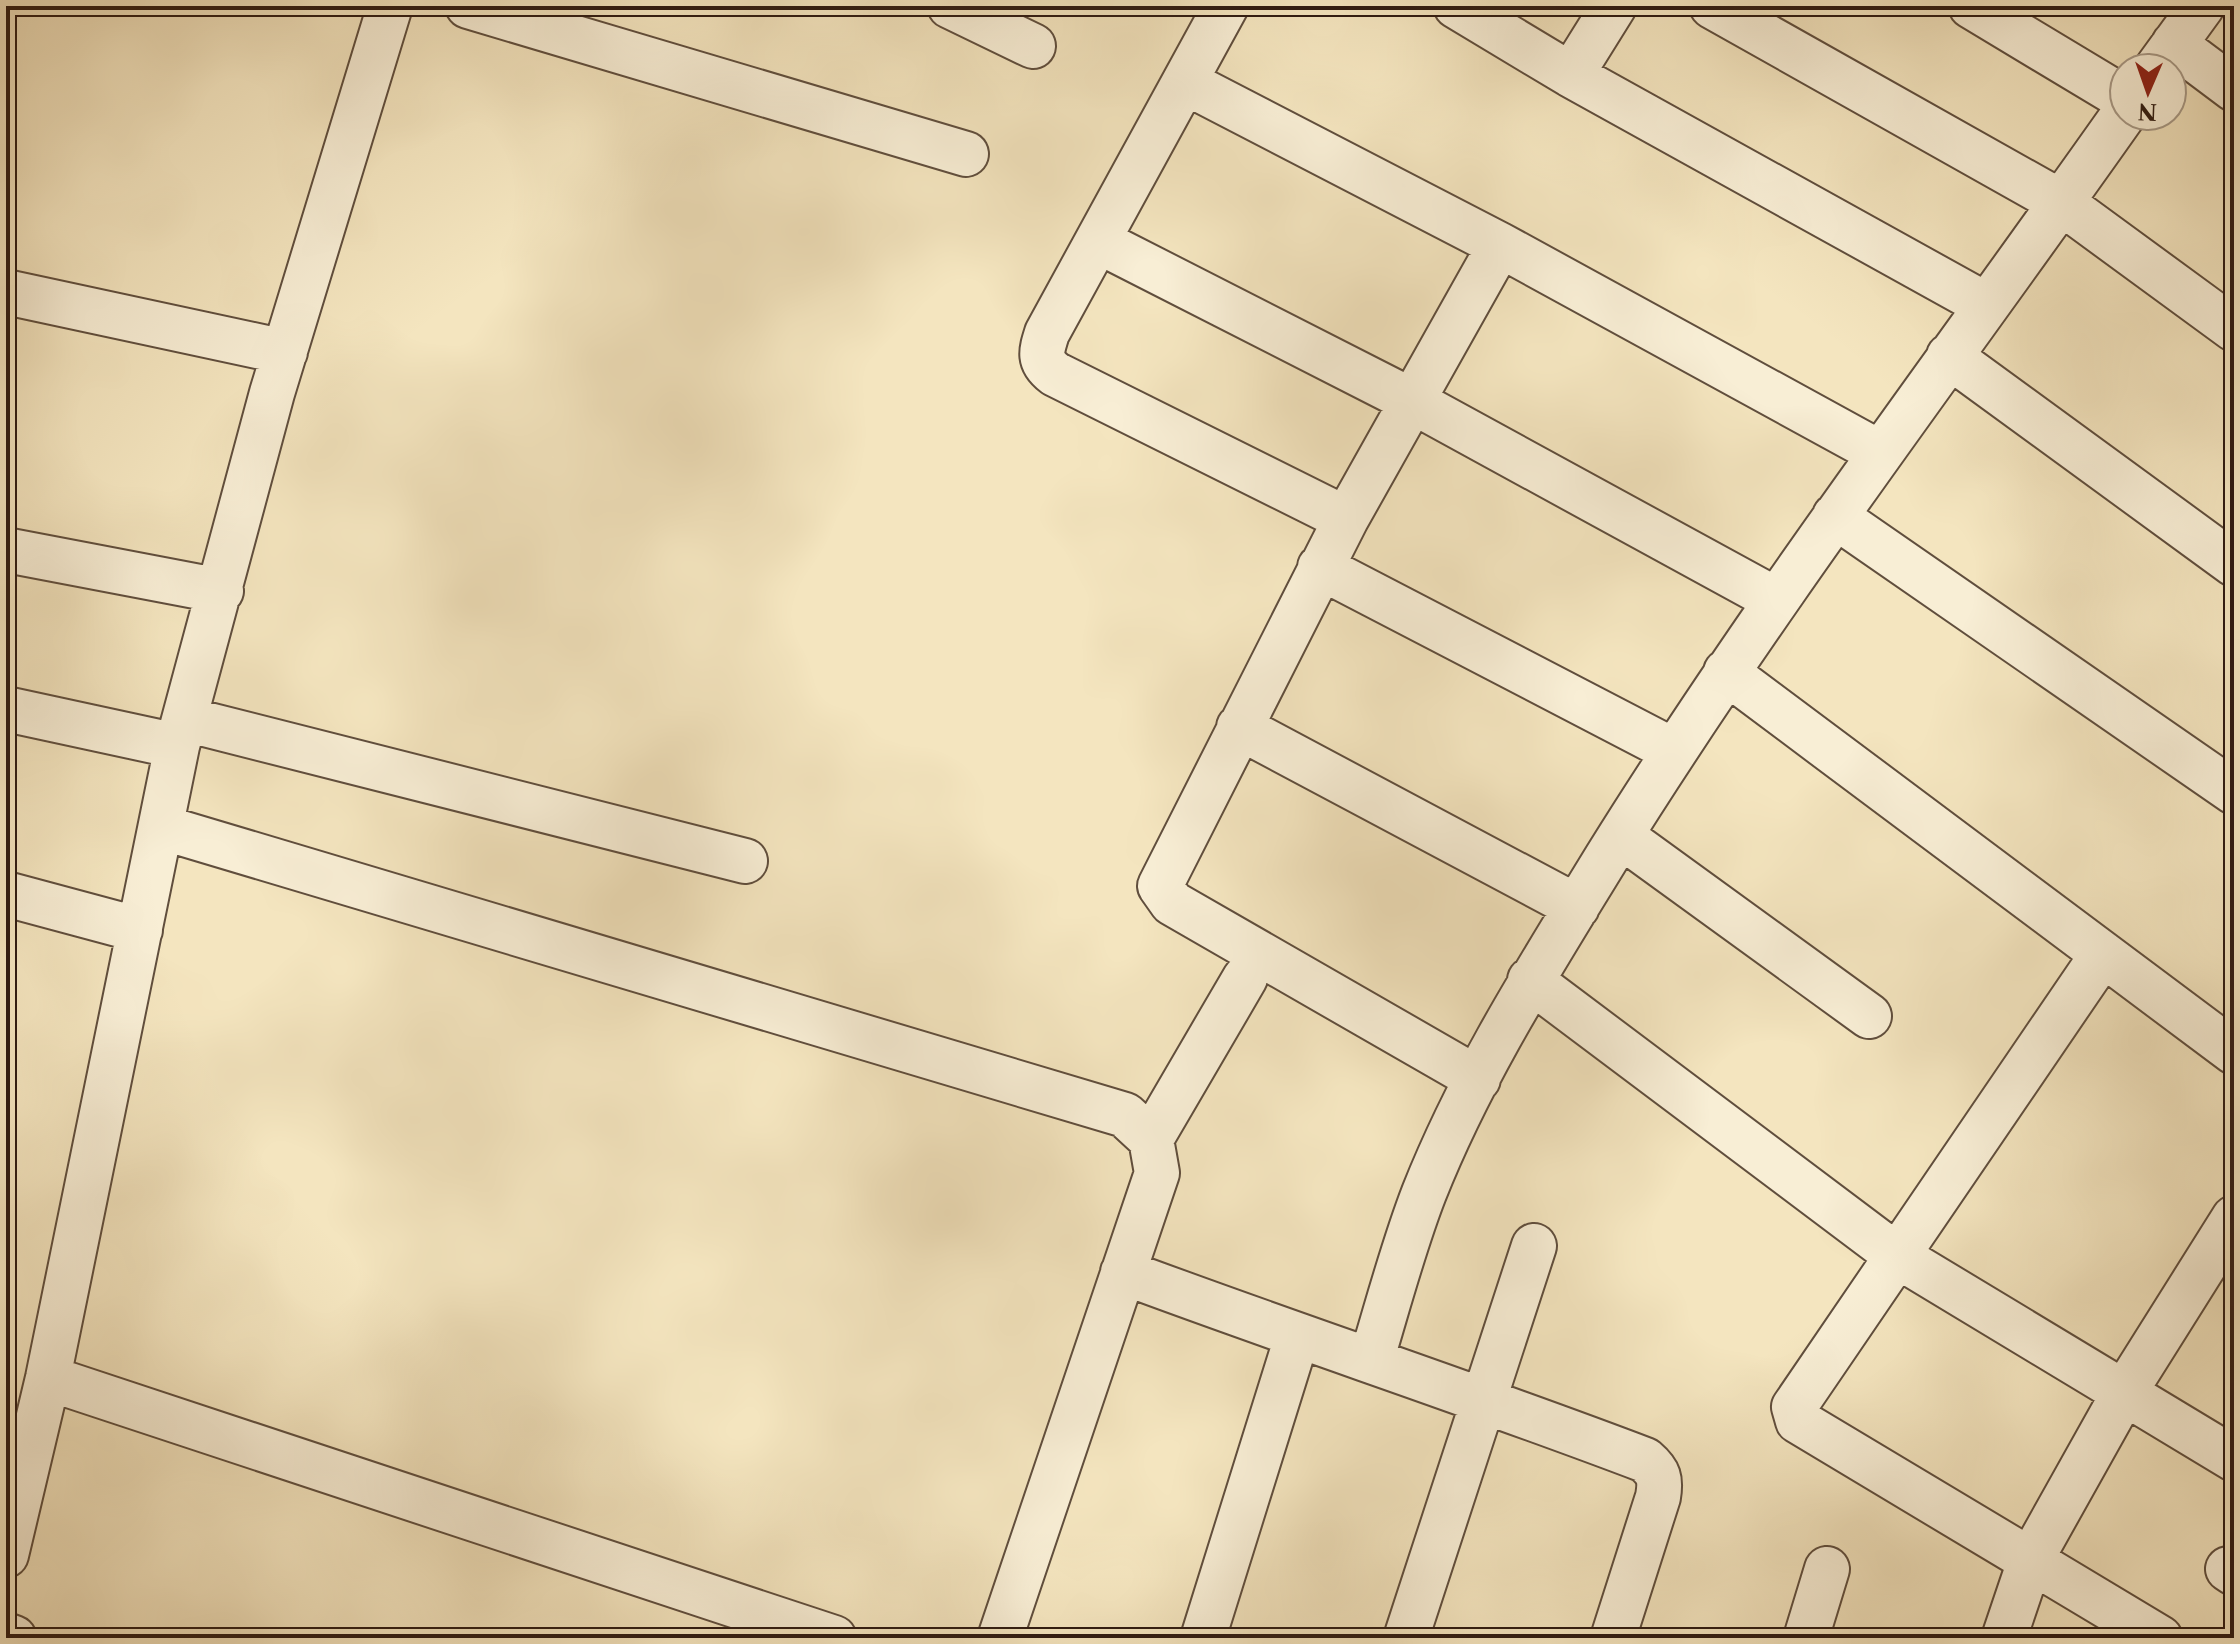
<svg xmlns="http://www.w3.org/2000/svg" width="2240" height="1644" font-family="'Libre Caslon Text',serif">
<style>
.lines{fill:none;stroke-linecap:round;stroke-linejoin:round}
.minor-casing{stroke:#604e3d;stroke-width:48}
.minor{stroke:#f8eed5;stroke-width:44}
</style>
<rect width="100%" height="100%" fill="#f4e5bf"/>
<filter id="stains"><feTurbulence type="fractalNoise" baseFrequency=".0025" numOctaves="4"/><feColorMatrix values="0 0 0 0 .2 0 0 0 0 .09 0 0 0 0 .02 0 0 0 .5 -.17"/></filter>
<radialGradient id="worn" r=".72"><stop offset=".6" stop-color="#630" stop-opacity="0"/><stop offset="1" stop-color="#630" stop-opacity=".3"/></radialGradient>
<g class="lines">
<defs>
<path id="minor" d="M468,6L966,154
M950,6L1033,46
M1226,6L1047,333C1041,352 1038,361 1055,374L1346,519
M1456,6L1571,75L1986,305
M1712,6L2062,203L2234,329
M1971,6L2124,98
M2174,44L2234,89
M2157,68L2202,6
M1571,75L1614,6
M1187,83L1500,245L1346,519L1160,886L1172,903L1478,1079
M1098,241L1412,401L1776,600
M1500,245L1880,453
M6,292L285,352
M1949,356L2234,564
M1835,516L2234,792
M6,550L221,591
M1320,567L1674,751
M1726,672L2234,1052
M6,709L177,746
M185,719L745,861
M1239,727L1577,907
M161,827L1125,1115L1151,1139L1157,1173L1000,1638
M1621,836L1869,1016
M6,894L140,930
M2103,954L1794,1407L1798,1421L2160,1638
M1530,980L1896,1255L2234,1459
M1151,1139L1245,978
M1123,1272C1297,1337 1472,1394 1645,1460C1659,1472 1661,1479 1658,1497L1613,1638
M1371,1361C1388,1305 1403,1247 1424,1193C1471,1074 1541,965 1607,857C1767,600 1950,361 2124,114
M48,1378L834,1638
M6,1555L48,1378L177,746L272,393L390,6
M2228,1569L2234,1573
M6,1635L14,1638
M1203,1638L1297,1337
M1406,1638L1534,1246
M1806,1638L1827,1569
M2004,1638L2030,1561L2124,1393L2234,1218"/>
</defs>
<!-- minor casing -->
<use href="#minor" class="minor-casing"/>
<!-- minor -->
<use href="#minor" class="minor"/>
</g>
<!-- margin -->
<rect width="2240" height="1644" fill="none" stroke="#f4e5bf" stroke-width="32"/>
<rect x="8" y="8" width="2224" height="1628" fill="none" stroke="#2f1b12" stroke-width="4"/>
<rect x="16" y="16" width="2208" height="1612" fill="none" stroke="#2f1b12" stroke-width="2"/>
<!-- north arrow -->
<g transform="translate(2148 92) rotate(182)"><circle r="38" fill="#f8eed5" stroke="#a89a87" stroke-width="2"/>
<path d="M0-6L14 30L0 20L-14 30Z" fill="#8f2418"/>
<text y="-12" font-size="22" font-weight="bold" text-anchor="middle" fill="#2f1b12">N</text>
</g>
<rect width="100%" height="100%" filter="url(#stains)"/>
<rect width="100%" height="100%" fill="url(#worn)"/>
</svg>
